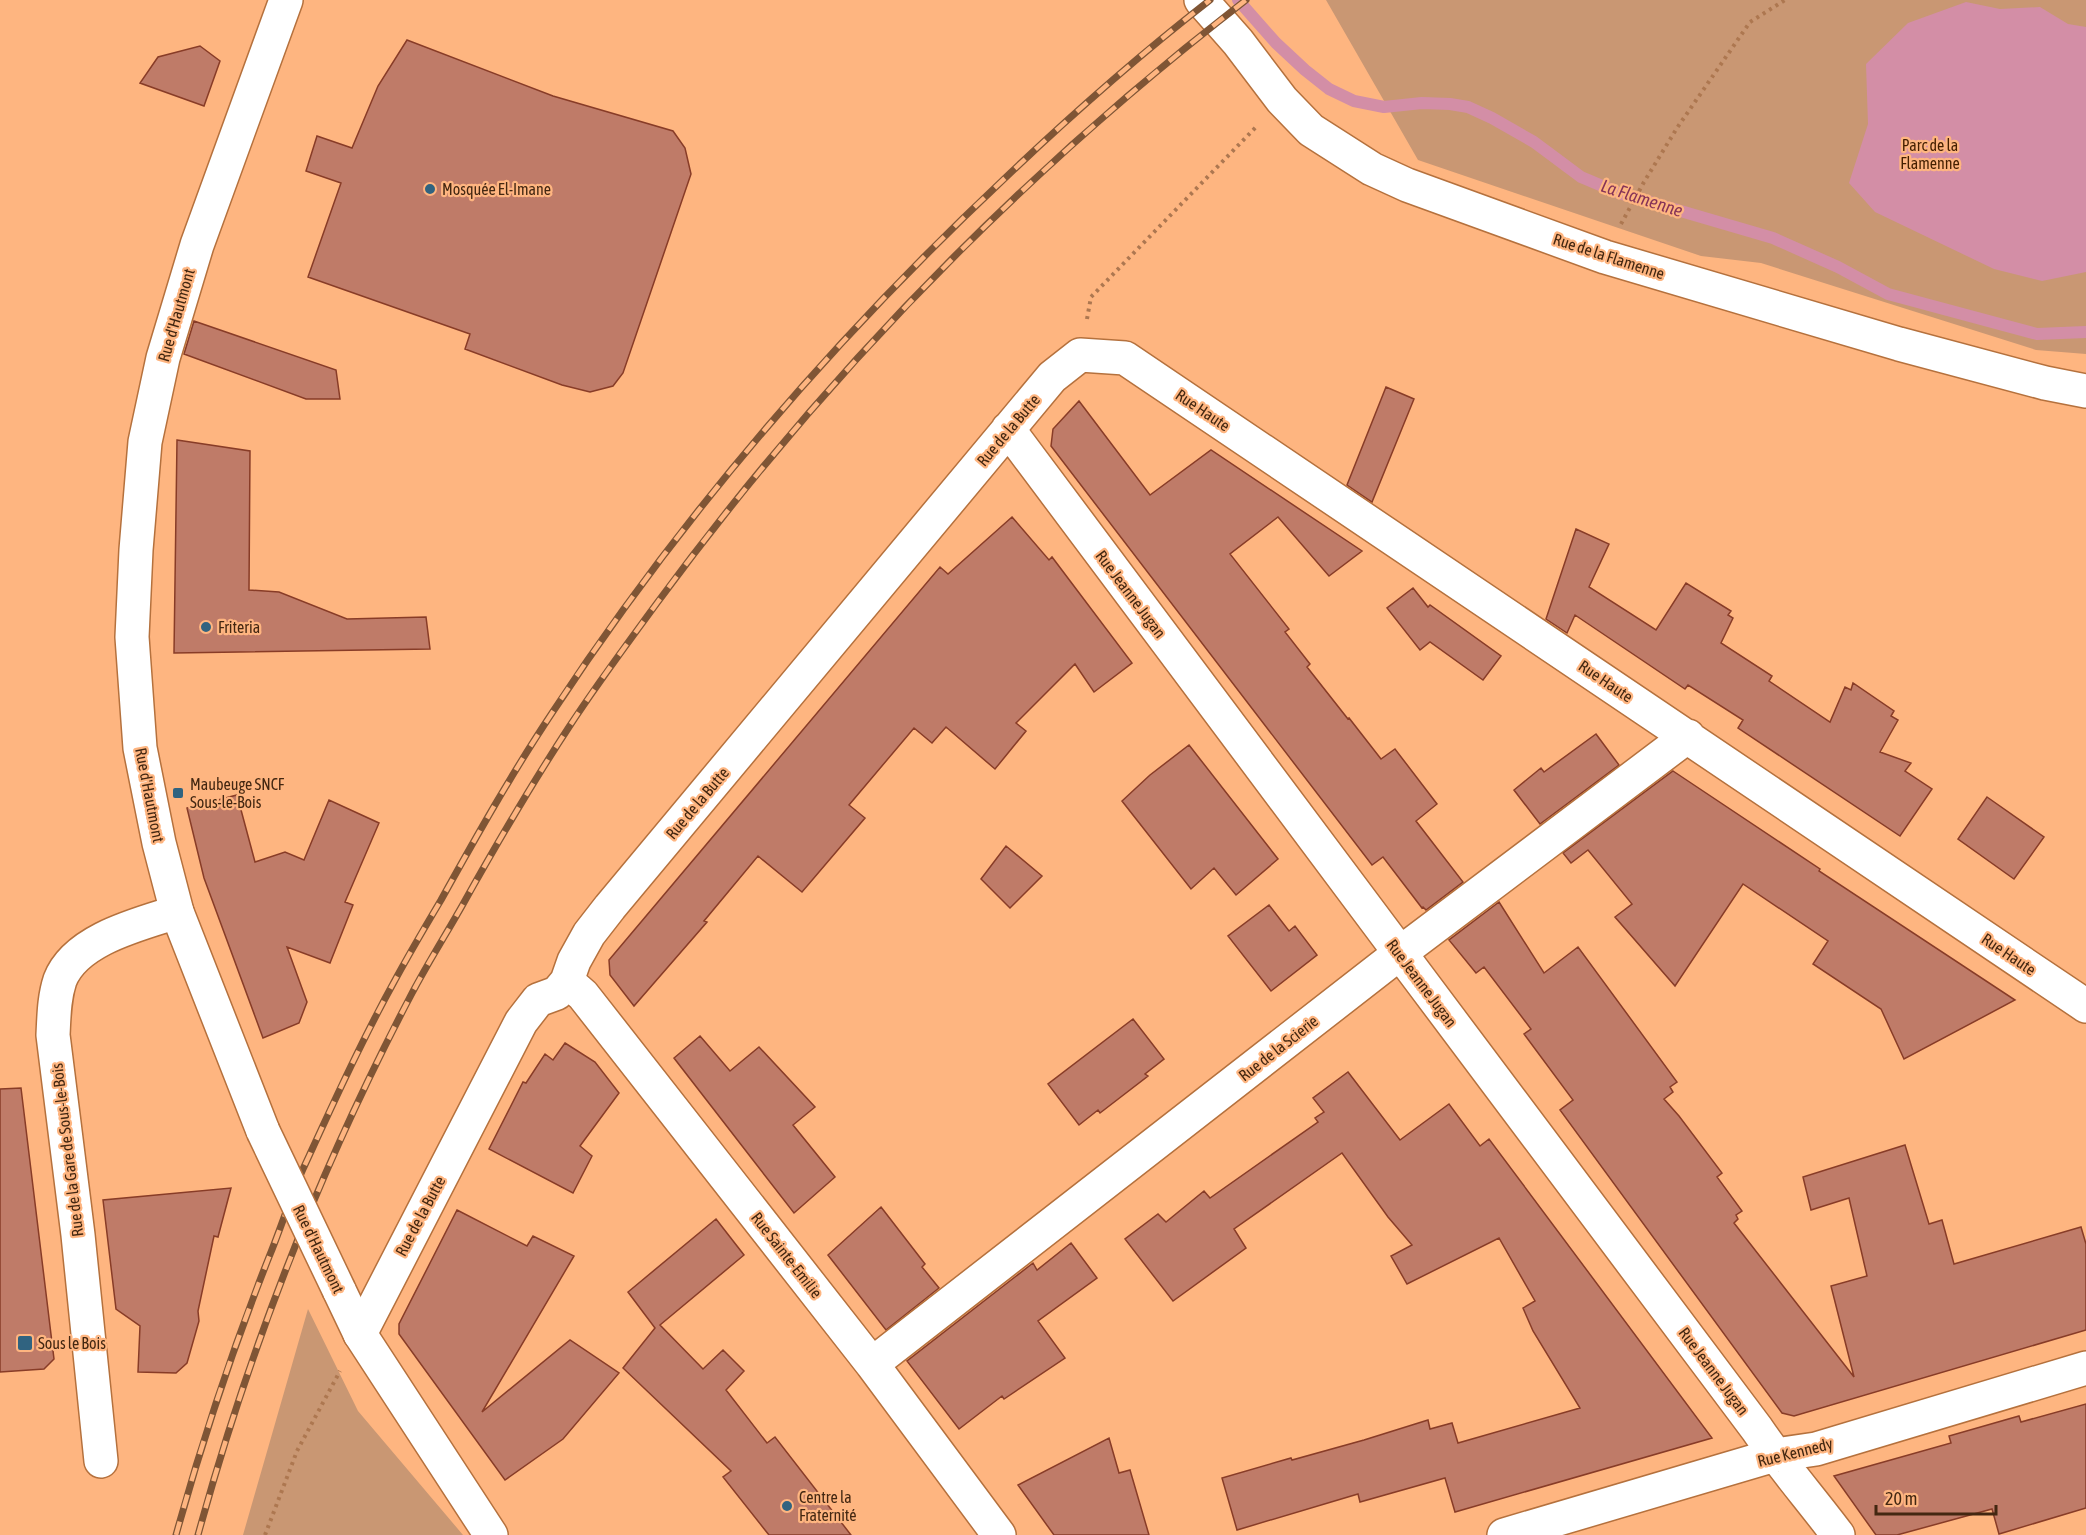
<svg xmlns="http://www.w3.org/2000/svg" width="2086" height="1535" font-family="'Asap Condensed',sans-serif">
<style>
.green{fill:#c99773}
.water{fill:#d38ea6}
.lines{fill:none;stroke-linecap:round;stroke-linejoin:round}
.stream{stroke:#d38ea6;stroke-width:12}
.building{fill:#bf7b68;stroke:#883c27;stroke-width:1.5}
.street-casing{stroke:#b5713d;stroke-width:36}
.secondary-casing{stroke:#b5713d;stroke-width:36}
.path{stroke:#ad7750;stroke-width:4;stroke-dasharray:3 4.5;stroke-linecap:butt}
.street{stroke:#fff;stroke-width:33}
.secondary{stroke:#fff;stroke-width:33}
.rail-casing{stroke:#7f5535;stroke-width:7}
.rail{stroke:#feb580;stroke-width:4.5;stroke-dasharray:14;stroke-linecap:butt}
.secondary-bridge-casing{stroke:#b5713d;stroke-width:36;stroke-linecap:butt}
.secondary-bridge{stroke:#fff;stroke-width:33}
.poi-dot{fill:#306380;stroke:#feb580;stroke-width:2}
.labels{text-anchor:middle;dominant-baseline:central;stroke-width:4.5;stroke-linejoin:round;paint-order:stroke}
.park-label{font-size:16px;fill:#441f00;stroke:#feb580}
.poi-label{font-size:16px;fill:#432711;stroke:#feb580;text-anchor:start}
.street-label{font-size:16px;fill:#432711;stroke:#feb580}
.water-label{font-size:18px;font-style:italic;fill:#863357;stroke:#feb580}
</style>
<rect width="100%" height="100%" fill="#feb580"/>
<!-- green -->
<path class="green" d="M1326,0H2086V354L2036,350L1761,263L1701,256L1418,160Z
M308,1309L358,1411L463,1535H243Z"/>
<!-- water -->
<path class="water" d="M1966,2L2000,9L2040,7L2068,24L2086,27V272L2042,281L1994,269L1875,212L1849,183L1868,124L1866,64L1908,23Z"/>
<g class="lines">
<!-- stream -->
<path class="stream" d="M1238,0L1276,43L1305,70L1329,89L1354,101L1384,107L1422,103L1450,104L1468,107L1492,118L1534,142L1581,177L1619,193L1773,238L1838,267L1888,294L2037,334L2086,332"/>
</g>
<!-- building -->
<path class="building" d="M407,40L553,96L673,131L685,148L691,174L623,373L613,386L590,392L562,385L465,349L470,334L308,277L341,183L306,171L317,136L352,148L378,86Z
M200,46L220,61L204,106L140,83L158,57Z
M194,321L336,370L340,399H306L184,354Z
M1386,387L1414,399L1372,502L1347,485Z
M1079,401L1150,495L1211,450L1362,551L1329,576L1278,517L1230,554L1289,629L1285,632L1310,664L1307,667L1348,719L1349,718L1381,759L1395,749L1437,804L1416,821L1463,882L1426,910L1423,907L1422,908L1383,857L1372,865L1051,446L1053,429Z
M177,440L250,451L249,590L279,592L347,619L426,617L430,649L174,653Z
M1012,517L1049,560L1052,557L1132,663L1094,692L1075,664L1016,723L1026,731L995,769L946,727L932,743L914,728L849,805L865,818L802,892L758,856L704,921L707,922L634,1006L610,975L609,960L940,567L948,574Z
M1576,529L1609,544L1589,587L1656,630L1686,583L1731,611L1728,615L1733,618L1721,643L1772,676L1769,681L1830,722L1845,687L1851,690L1853,683L1894,711L1891,716L1898,720L1880,752L1911,763L1905,771L1932,789L1900,836L1738,728L1743,720L1688,685L1685,689L1575,615L1567,633L1546,619Z
M1413,588L1428,607L1430,605L1501,656L1483,680L1430,642L1420,650L1387,608Z
M1596,734L1619,765L1540,824L1514,790L1541,768L1544,772Z
M1189,745L1278,859L1236,895L1214,868L1191,889L1122,801L1150,775Z
M1673,771L1820,869L1819,871L2015,1000L1904,1059L1881,1009L1813,964L1828,941L1743,884L1675,986L1615,917L1632,904L1588,850L1571,863L1563,853Z
M237,795L255,862L285,852L304,860L329,800L379,823L345,902L353,905L330,963L287,947L307,1002L299,1023L263,1038L204,878L187,808Z
M1987,797L2044,837L2014,879L1958,839Z
M1006,846L1042,876L1010,908L981,879Z
M1499,902L1544,973L1578,947L1677,1082L1670,1087L1673,1092L1664,1099L1679,1116L1722,1173L1717,1177L1742,1211L1736,1215L1738,1219L1734,1223L1854,1377L1831,1286L1867,1276L1849,1198L1811,1210L1803,1177L1905,1145L1929,1224L1942,1220L1954,1264L2081,1227L2086,1244V1330L1794,1416L1782,1413L1560,1110L1573,1100L1524,1034L1531,1029L1484,967L1476,973L1449,940Z
M1269,905L1289,931L1295,926L1317,955L1271,991L1228,936Z
M1133,1019L1164,1059L1145,1074L1148,1076L1100,1113L1098,1110L1079,1125L1048,1084Z
M700,1036L730,1071L759,1047L815,1107L793,1125L835,1177L794,1213L674,1058Z
M565,1043L595,1062L619,1093L580,1146L592,1156L573,1193L489,1149L523,1082L526,1083L545,1054L553,1060Z
M1348,1072L1400,1140L1449,1104L1480,1146L1489,1139L1712,1438L1455,1512L1445,1478L1360,1502L1358,1494L1237,1530L1222,1478L1291,1458L1292,1460L1364,1440L1428,1420L1430,1429L1452,1423L1458,1443L1580,1408L1533,1331L1523,1308L1535,1301L1499,1238L1407,1284L1391,1256L1412,1245L1388,1217L1342,1153L1234,1229L1246,1248L1173,1301L1125,1239L1158,1214L1166,1222L1204,1191L1210,1198L1318,1122L1315,1118L1324,1112L1313,1098Z
M21,1088L54,1359L44,1369L0,1372V1089Z
M231,1188L218,1237L214,1236L198,1311L199,1321L187,1363L176,1373L138,1372L140,1326L116,1309L103,1200Z
M881,1207L925,1264L922,1267L939,1288L886,1330L828,1255Z
M457,1210L527,1246L533,1236L574,1256L482,1412L570,1340L619,1373L563,1439L505,1480L399,1334V1324Z
M716,1219L744,1255L660,1325L703,1369L723,1350L744,1371L726,1390L767,1443L775,1437L851,1535H769L723,1477L731,1471L623,1368L655,1328L628,1292Z
M1071,1243L1097,1278L1038,1321L1065,1358L1004,1399L1002,1396L959,1429L907,1361L1033,1263L1037,1270Z
M2086,1404V1508L1999,1534L1992,1509L1897,1535H1876L1834,1476L1951,1443L1949,1436L2019,1416L2021,1422Z
M1109,1438L1119,1473L1130,1470L1149,1535H1054L1018,1485Z"/>
<g class="lines">
<defs>
<path id="street" d="M1201,0L1238,42L1282,100L1311,130L1372,169L1407,185L1605,257L1899,344L2045,383L2086,391
M1008,429L1400,953L1757,1429C1782,1466 1811,1499 1838,1535
M567,981L583,995L872,1364L999,1535
M360,1334L521,1022L538,1000L557,993L567,981L574,961L589,934L610,907L1052,377L1080,355L1125,358L2086,1006
M872,1364L1400,953L1688,736
M101,1461L78,1235L53,1035C54,1016 54,998 60,980C76,939 140,924 177,912
M1504,1535L1775,1455L1816,1449L2086,1368"/>
<path id="secondary" d="M263,1131L177,912L159,843L140,748L132,637L136,550L145,442L163,358L197,245L286,0
M339,1290L360,1334L491,1535"/>
</defs>
<!-- street casing -->
<use href="#street" class="street-casing"/>
<!-- secondary casing -->
<use href="#secondary" class="secondary-casing"/>
<!-- path -->
<path class="path" d="M1621,224L1644,182L1677,128L1750,22L1785,0
M1087,319L1091,297L1257,126
M265,1535L297,1451L340,1371"/>
<!-- street -->
<use href="#street" class="street"/>
<!-- secondary -->
<use href="#secondary" class="secondary"/>
<defs>
<path id="rail" d="M176,1535C202,1441 233,1348 269,1257C281,1228 290,1198 303,1169C332,1106 361,1042 394,982C409,954 425,927 441,900C476,837 512,773 552,713C680,518 833,340 1003,180C1069,117 1138,56 1210,0
M198,1535C249,1349 321,1167 410,997C426,966 445,936 462,906C496,845 531,785 569,727C597,684 627,644 657,603C824,376 1023,172 1246,0"/>
</defs>
<!-- rail casing -->
<use href="#rail" class="rail-casing"/>
<!-- rail -->
<use href="#rail" class="rail"/>
<defs>
<path id="secondary-bridge" d="M263,1131L339,1290"/>
</defs>
<!-- secondary-bridge casing -->
<use href="#secondary-bridge" class="secondary-bridge-casing"/>
<!-- secondary-bridge -->
<use href="#secondary-bridge" class="secondary-bridge"/>
</g>
<!-- markers -->
<g class="poi-dot">
<circle cx="430" cy="189" r="6"/>
<circle cx="206" cy="627" r="6"/>
<rect x="172" y="787" width="12" height="12" rx="3"/>
<rect x="17" y="1335" width="16" height="16" rx="3"/>
<circle cx="787" cy="1506" r="6"/>
</g>
<g class="labels">
<!-- park labels -->
<g class="park-label">
<text x="1930" y="145">Parc de la<tspan x="1930" dy="18">Flamenne</tspan></text>
</g>
<!-- poi labels -->
<g class="poi-label">
<text x="442" y="189">Mosquée El-Imane</text>
<text x="218" y="627">Friteria</text>
<text x="190" y="784">Maubeuge SNCF<tspan x="190" dy="18">Sous-le-Bois</tspan></text>
<text x="38" y="1343">Sous le Bois</text>
<text x="799" y="1497">Centre la<tspan x="799" dy="18">Fraternité</tspan></text>
</g>
<!-- street labels -->
<g class="street-label">
<text transform="translate(1609 256) rotate(18)">Rue de la Flamenne</text>
<text transform="translate(176 315) rotate(-74)">Rue d'Hautmont</text>
<text transform="translate(1203 410) rotate(34)">Rue Haute</text>
<text transform="translate(1008 430) rotate(-50)">Rue de la Butte</text>
<text transform="translate(1131 594) rotate(53)">Rue Jeanne Jugan</text>
<text transform="translate(1606 681) rotate(34)">Rue Haute</text>
<text transform="translate(150 795) rotate(79)">Rue d'Hautmont</text>
<text transform="translate(697 803) rotate(-50)">Rue de la Butte</text>
<text transform="translate(2009 954) rotate(34)">Rue Haute</text>
<text transform="translate(1422 983) rotate(53)">Rue Jeanne Jugan</text>
<text transform="translate(1278 1048) rotate(-38)">Rue de la Scierie</text>
<text transform="translate(67 1150) rotate(-97)">Rue de la Gare de Sous-le-Bois</text>
<text transform="translate(420 1216) rotate(-62)">Rue de la Butte</text>
<text transform="translate(319 1249) rotate(64)">Rue d'Hautmont</text>
<text transform="translate(787 1255) rotate(52)">Rue Sainte-Emilie</text>
<text transform="translate(1714 1371) rotate(53)">Rue Jeanne Jugan</text>
<text transform="translate(1795 1452) rotate(-14)">Rue Kennedy</text>
</g>
<!-- water labels -->
<g class="water-label">
<text transform="translate(1642 198) rotate(18)">La Flamenne</text>
</g>
</g>
<!-- scale -->
<path d="M1876 1505v9h120v-9" fill="none" stroke="#432711" stroke-width="3"/>
<text x="1885" y="1505" font-size="18" fill="#432711" stroke="#feb580" stroke-width="4.5" paint-order="stroke">20 m</text>
</svg>
